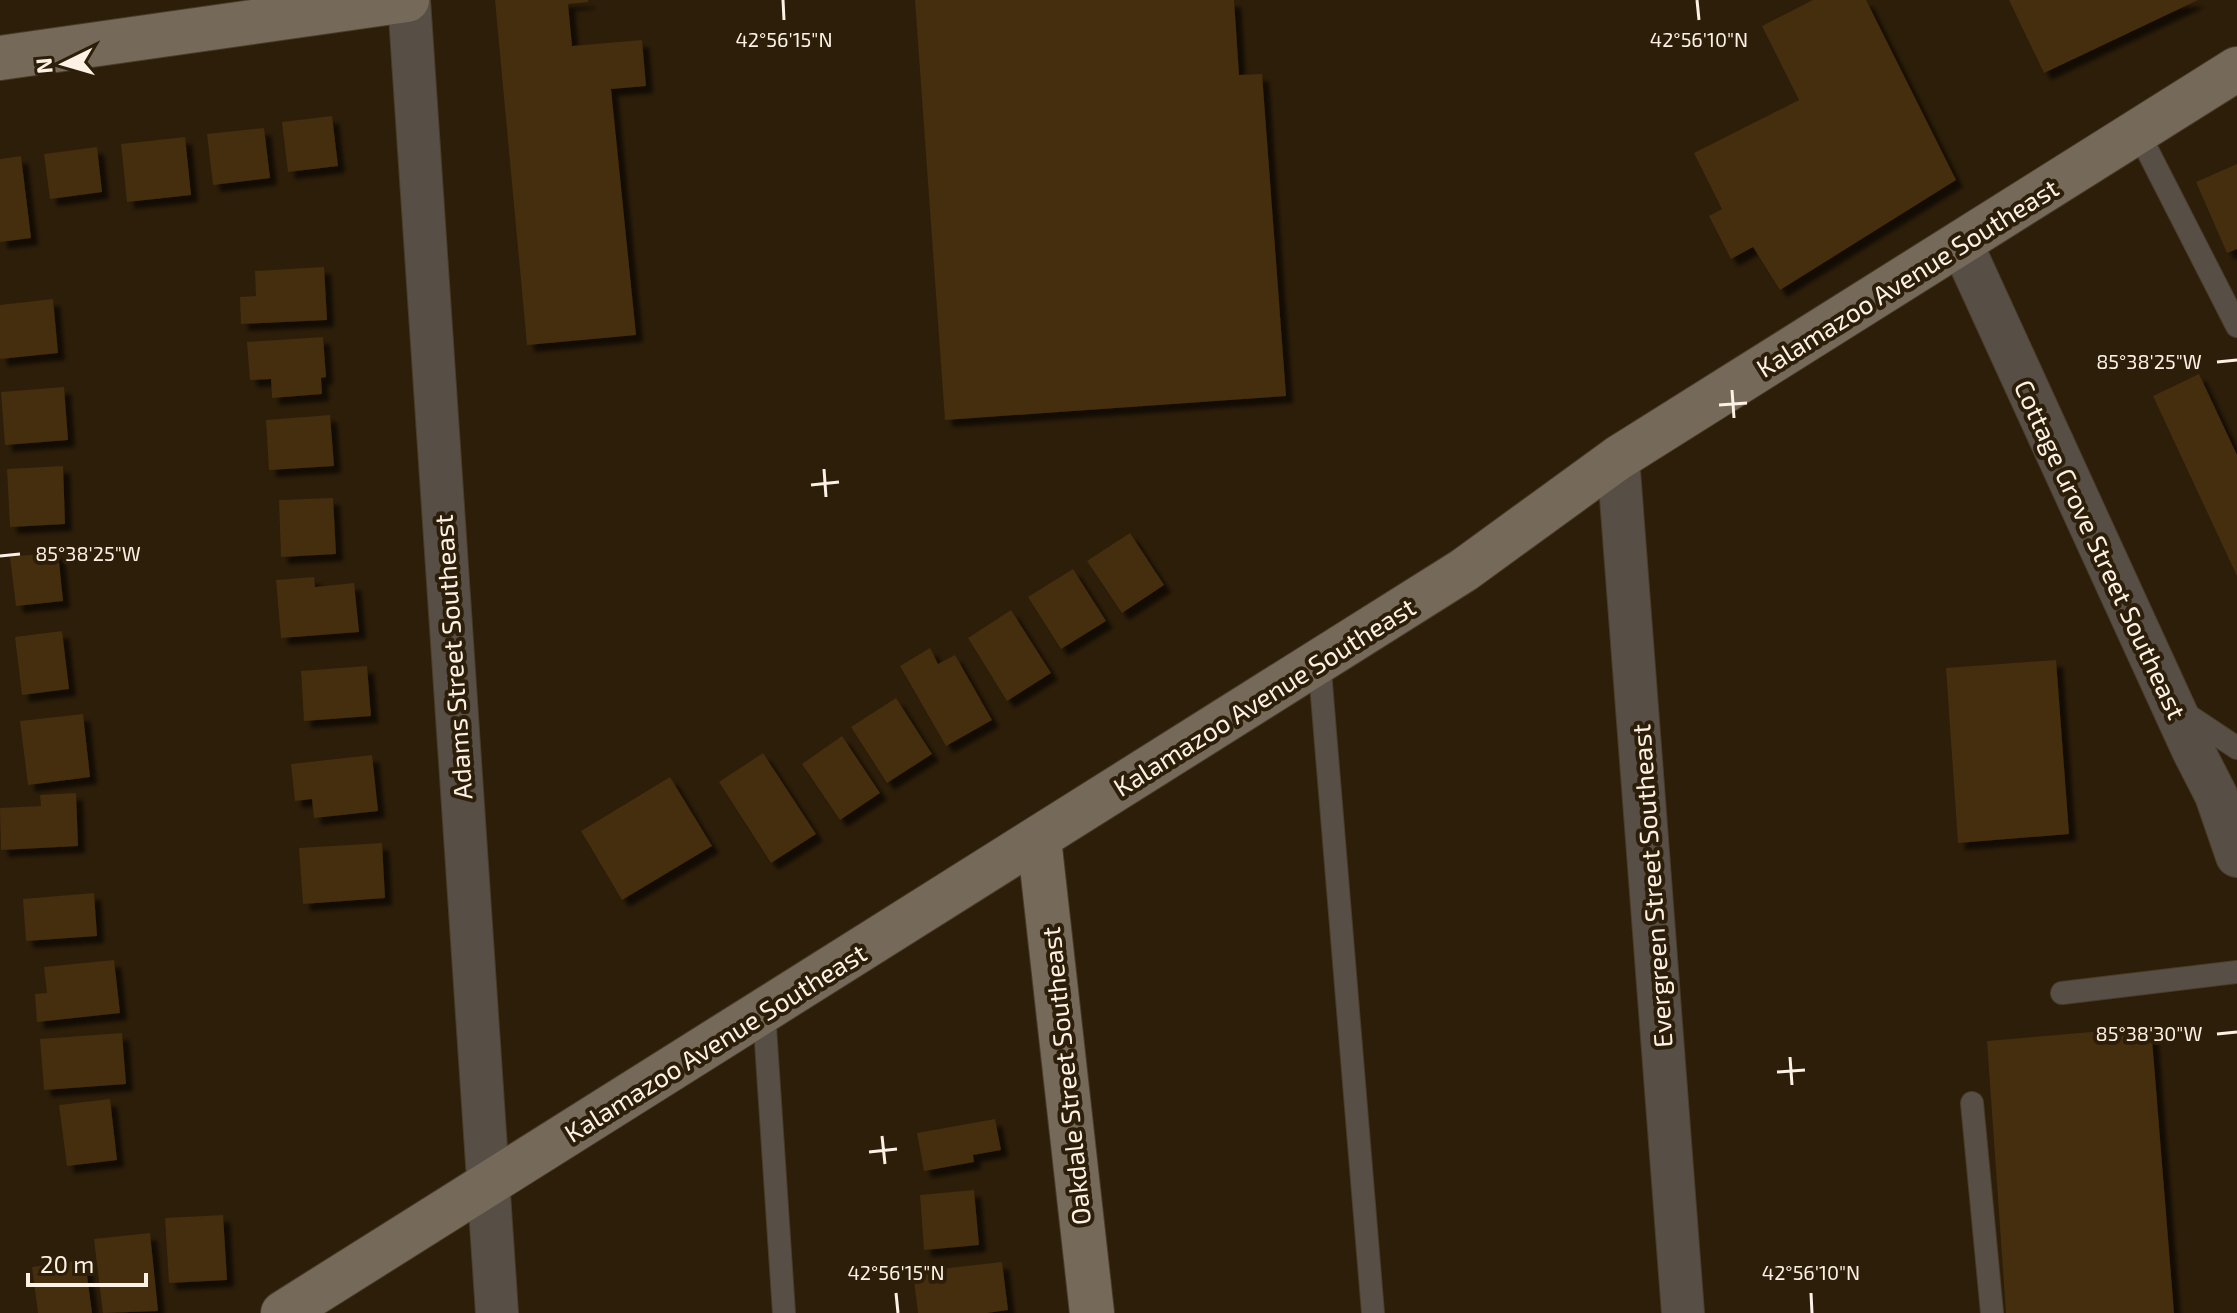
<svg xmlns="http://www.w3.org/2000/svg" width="2237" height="1313" font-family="'Exo 2',sans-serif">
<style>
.building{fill:#442d0d;filter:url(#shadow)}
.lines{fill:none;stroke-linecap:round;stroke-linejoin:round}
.lane-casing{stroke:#4a3c28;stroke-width:24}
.street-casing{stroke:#4a3c28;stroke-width:44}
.secondary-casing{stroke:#4a3c28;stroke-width:46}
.lane{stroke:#574f46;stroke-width:22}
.street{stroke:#574f46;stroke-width:42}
.secondary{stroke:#75695a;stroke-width:44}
.ticks{fill:none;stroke:#fcf1e4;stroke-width:3}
.labels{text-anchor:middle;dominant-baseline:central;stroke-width:8;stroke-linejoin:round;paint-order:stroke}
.street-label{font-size:26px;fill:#fcf1e4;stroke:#2d1e09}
.ticks-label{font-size:20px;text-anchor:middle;fill:#fcf1e4;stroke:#2d1e09;stroke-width:8;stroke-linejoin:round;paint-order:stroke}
</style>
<defs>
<filter id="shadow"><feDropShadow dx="7" dy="7" stdDeviation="2" flood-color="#0009"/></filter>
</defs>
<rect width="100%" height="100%" fill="#2d1e09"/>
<!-- building -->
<path class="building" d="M495,0H588V2L568,4L572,46L642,40L646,86L611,89L636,335L527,345Z
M915,0H1234L1239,75L1262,74L1286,396L945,420Z
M1813,0H1866L1956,180L1780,290L1753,247L1731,259L1709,216L1722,209L1694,153L1799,100L1762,26Z
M2009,0H2198L2044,73Z
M332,116L338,166L288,172L282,122Z
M264,128L270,178L213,185L207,134Z
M185,137L191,195L127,202L121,144Z
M97,147L102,192L50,199L44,154Z
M21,156L31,238L0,242V159Z
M2237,164V249L2227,253L2196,182Z
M324,267L327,320L241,324L240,297L256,296L255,271Z
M53,299L58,353L0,359V305Z
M323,337L326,377L321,378L322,394L272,398L271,379L250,380L247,342Z
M2199,374L2237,455V576L2153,396Z
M64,387L68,440L5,445L1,392Z
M330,415L334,466L269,470L266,420Z
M63,466L65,524L10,527L7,469Z
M333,498L336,554L281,557L279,500Z
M1130,533L1164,585L1122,613L1087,561Z
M58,552L63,601L16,606L10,557Z
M1073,569L1106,621L1061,649L1028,597Z
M314,577L315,587L354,583L359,632L281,638L276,580Z
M1011,610L1051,673L1007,701L968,638Z
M62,631L69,689L22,695L15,637Z
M930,648L938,664L955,655L992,720L946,746L900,666Z
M2056,660L2069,834L1958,843L1946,668Z
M367,666L371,716L304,721L301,671Z
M896,698L932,754L887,783L851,727Z
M83,714L90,777L28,785L20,721Z
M842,736L880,793L840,820L802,764Z
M763,753L816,834L771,863L719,782Z
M372,755L378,811L314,818L312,799L295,801L291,764Z
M670,777L712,846L622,900L581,831Z
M76,793L78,846L1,850L0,808L41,806L40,795Z
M382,843L385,898L303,904L299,848Z
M94,893L97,936L26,941L23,899Z
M114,960L120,1013L37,1022L35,994L47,993L44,967Z
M2151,1027L2174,1313H2006L1987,1041Z
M122,1033L126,1084L44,1090L40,1039Z
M110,1099L117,1160L67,1166L59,1105Z
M995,1119L1001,1150L973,1155L974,1162L924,1171L917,1133Z
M974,1190L979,1245L924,1250L920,1195Z
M223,1215L227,1280L169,1283L165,1218Z
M150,1233L158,1311L103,1313L94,1239Z
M85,1260L92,1313H38L32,1267Z
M1002,1262L1008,1310L987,1313H918L913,1272Z"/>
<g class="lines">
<defs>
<path id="lane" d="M2138,132L2237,326
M1319,659L1373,1313
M2183,712L2237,748
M2062,993L2237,972
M764,1012L784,1313
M1972,1103L1992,1313"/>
<path id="street" d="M409,0L497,1313
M1961,243L2193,750L2216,795L2237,856
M1618,458L1683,1313"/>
<path id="secondary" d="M0,58L407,0
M1039,839L1092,1313
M283,1313L1464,570L1618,458L2237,69"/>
</defs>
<!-- lane casing -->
<use href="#lane" class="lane-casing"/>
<!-- street casing -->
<use href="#street" class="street-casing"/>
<!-- secondary casing -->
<use href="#secondary" class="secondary-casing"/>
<!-- lane -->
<use href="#lane" class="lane"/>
<!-- street -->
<use href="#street" class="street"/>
<!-- secondary -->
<use href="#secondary" class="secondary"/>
</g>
<!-- ticks -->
<path class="ticks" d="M783,0L784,20M1697,0L1699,20M2217,362L2237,360M1732,390L1734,418M1719,405L1747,403M824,469L826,497M811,485L839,482M0,556L20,554M2217,1034L2237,1032M1790,1057L1792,1085M1777,1072L1805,1070M882,1136L885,1164M869,1152L897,1149M896,1293L898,1313M1811,1293L1812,1313"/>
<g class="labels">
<!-- street labels -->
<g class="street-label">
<text transform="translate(1907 277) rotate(-32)">Kalamazoo Avenue Southeast</text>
<text transform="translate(2101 549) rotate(65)">Cottage Grove Street Southeast</text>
<text transform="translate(452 657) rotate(-94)">Adams Street Southeast</text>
<text transform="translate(1264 696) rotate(-32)">Kalamazoo Avenue Southeast</text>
<text transform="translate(1651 886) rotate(-94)">Evergreen Street Southeast</text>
<text transform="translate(715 1042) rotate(-32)">Kalamazoo Avenue Southeast</text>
<text transform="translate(1065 1076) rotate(-96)">Oakdale Street Southeast</text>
</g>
</g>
<g class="ticks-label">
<text x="784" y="47">42°56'15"N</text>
<text x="1699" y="47">42°56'10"N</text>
<text x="2149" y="369">85°38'25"W</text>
<text x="88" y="561">85°38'25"W</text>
<text x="2149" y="1041">85°38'30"W</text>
<text x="896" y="1280">42°56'15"N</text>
<text x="1811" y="1280">42°56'10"N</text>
</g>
<!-- north arrow -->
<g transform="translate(64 64) rotate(265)" stroke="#2d1e09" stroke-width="6" paint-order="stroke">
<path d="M0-6L14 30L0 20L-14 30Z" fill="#fcf1e4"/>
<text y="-12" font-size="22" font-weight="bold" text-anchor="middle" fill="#fcf1e4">N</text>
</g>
<!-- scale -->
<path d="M28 1273v12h118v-12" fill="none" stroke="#fcf1e4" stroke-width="4"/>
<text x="40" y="1273" font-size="24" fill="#fcf1e4" stroke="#2d1e09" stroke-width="6" paint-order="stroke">20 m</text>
</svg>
